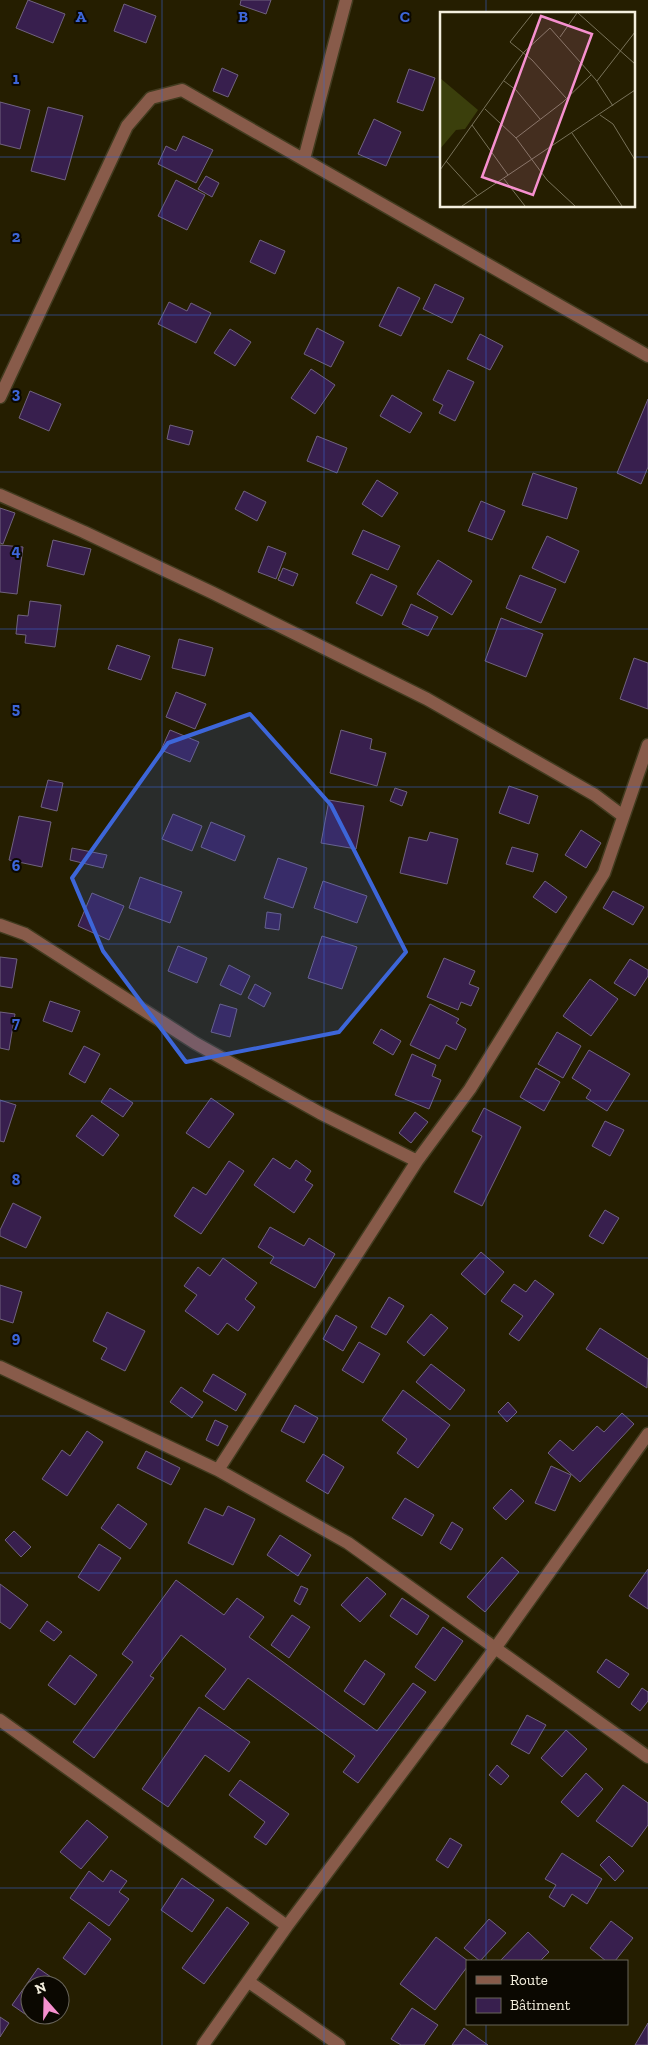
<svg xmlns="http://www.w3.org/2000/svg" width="648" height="2045" font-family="'Zilla Slab',serif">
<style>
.building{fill:#381f4e;stroke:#70627f}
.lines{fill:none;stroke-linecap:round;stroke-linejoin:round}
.minor-casing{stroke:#423b1f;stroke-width:15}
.minor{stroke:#885b4a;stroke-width:12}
.marked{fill:#3d66d9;fill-opacity:0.2;stroke:#3d66d9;stroke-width:4;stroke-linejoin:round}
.grid{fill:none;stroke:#3d66d9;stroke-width:1;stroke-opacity:0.55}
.inset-road{fill:none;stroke:#787259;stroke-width:1}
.view{fill:#f690cf;fill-opacity:0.15;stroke:#f690cf;stroke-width:2.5}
.inset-edge{fill:none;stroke:#f4efde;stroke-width:2.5}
.grid-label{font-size:16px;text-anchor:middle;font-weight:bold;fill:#3d66d9;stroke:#0b0801;stroke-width:4;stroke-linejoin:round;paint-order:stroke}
</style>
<rect width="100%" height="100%" fill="#251e00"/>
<!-- building -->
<path class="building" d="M28,0L65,14L53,43L16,28Z
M241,0H271L266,14L240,5Z
M124,4L156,16L146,43L114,31Z
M222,68L238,75L228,97L213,91Z
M409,69L435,78L423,111L397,102Z
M0,102L30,110L20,149L0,144Z
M48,107L83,116L65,180L31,171Z
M374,119L401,132L386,166L358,154Z
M183,136L213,150L196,183L158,164L166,146L176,151Z
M206,176L219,183L212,197L198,189Z
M176,180L205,195L187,230L158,216Z
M260,240L285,251L275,274L250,262Z
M435,284L464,298L452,323L423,309Z
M398,287L420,298L401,336L379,326Z
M169,302L187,311L191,303L211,313L196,343L158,324Z
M317,328L344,342L331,367L304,354Z
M230,329L251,342L235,366L214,353Z
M480,334L503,346L490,370L467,359Z
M311,369L335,385L315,414L291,398Z
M448,370L474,382L455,421L439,413L443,405L433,400Z
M30,391L61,404L49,431L19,418Z
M392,395L422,413L410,433L380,416Z
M648,399V467L641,484L617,473Z
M170,425L193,431L189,445L167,439Z
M317,436L347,448L337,473L307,461Z
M533,473L577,488L567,519L522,505Z
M377,480L398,493L382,517L362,504Z
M244,491L266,502L257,521L235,509Z
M481,501L505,511L492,540L468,531Z
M0,508L15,513L3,544L0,543Z
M363,530L400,546L388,570L352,554Z
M547,536L579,551L565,583L532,568Z
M53,540L91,549L84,575L47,566Z
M0,545L23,547L17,594L0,592Z
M268,546L286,553L276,579L258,572Z
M438,560L472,581L452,615L417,594Z
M283,568L298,574L293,586L278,580Z
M371,574L397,586L382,616L356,603Z
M520,575L556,589L541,623L506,608Z
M30,601L61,605L55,647L25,643L26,635L16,634L18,615L28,616Z
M411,604L438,617L428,636L402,624Z
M501,618L543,634L526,677L485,661Z
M179,639L213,648L205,676L172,668Z
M117,645L150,656L141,680L108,669Z
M634,658L648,663V709L620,699Z
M176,692L206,704L195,729L166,717Z
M170,730L199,742L190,762L161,750Z
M341,730L372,739L370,749L386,753L377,786L330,773Z
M48,780L63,783L57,811L41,807Z
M509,786L538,796L529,824L499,813Z
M395,788L407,792L402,806L390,801Z
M329,800L364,806L356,849L321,843Z
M173,814L202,826L192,851L162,839Z
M19,816L51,822L42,867L9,860Z
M211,822L245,836L235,861L201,847Z
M581,830L601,843L586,868L565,855Z
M430,832L458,839L447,884L400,873L409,837L427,841Z
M512,847L538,854L533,872L506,864Z
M72,848L107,855L103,868L70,860Z
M278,858L307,868L293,908L264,898Z
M140,877L182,892L170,923L129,908Z
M323,881L367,896L357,923L314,908Z
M545,881L567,897L556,913L533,897Z
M613,891L644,907L633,925L603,908Z
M92,893L124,906L109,940L78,926Z
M267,912L281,914L279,930L265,928Z
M322,936L357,947L342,989L308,978Z
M178,946L207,958L197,983L168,971Z
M0,957L17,959L12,988L0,986Z
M444,958L475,971L469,984L479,988L471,1006L461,1002L458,1010L427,997Z
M630,959L648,970V976L635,996L614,983Z
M229,965L250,976L241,995L220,985Z
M590,979L618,999L591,1036L563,1016Z
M255,984L271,993L264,1007L248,998Z
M50,1001L80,1011L72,1032L43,1021Z
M220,1004L237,1009L230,1037L211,1032Z
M430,1004L459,1019L456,1023L466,1029L456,1050L446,1045L439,1059L410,1045Z
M0,1012L15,1014L9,1050L0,1048Z
M381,1029L401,1041L393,1055L373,1043Z
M557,1032L581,1046L563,1078L538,1064Z
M84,1046L100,1054L85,1083L69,1074Z
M589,1050L630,1074L607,1111L586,1098L591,1090L572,1078Z
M412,1054L436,1065L432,1076L441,1080L429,1109L395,1095Z
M536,1068L560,1082L544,1111L520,1097Z
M110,1088L133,1103L123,1117L101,1102Z
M211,1098L234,1114L209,1148L186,1133Z
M0,1100L16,1105L4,1142L0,1141Z
M484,1108L521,1127L482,1206L454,1192L482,1136L472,1131Z
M415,1112L428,1122L411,1143L399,1133Z
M92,1115L119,1135L103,1156L76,1136Z
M605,1121L624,1130L610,1156L592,1146Z
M273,1158L290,1169L296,1160L311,1171L305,1180L313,1185L294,1213L254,1185Z
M229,1161L244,1171L201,1234L174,1216L193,1187L206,1195Z
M13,1203L41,1217L26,1248L0,1236V1230Z
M605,1210L619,1218L603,1244L589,1236Z
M270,1227L304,1246L309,1238L335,1254L315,1288L270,1263L274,1257L258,1247Z
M481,1252L504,1272L485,1295L461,1274Z
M223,1258L257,1283L245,1299L255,1307L238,1331L227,1323L218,1335L185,1311L197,1295L184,1286L198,1267L210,1276Z
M535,1280L554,1294L519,1341L509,1334L523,1316L501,1301L514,1284L526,1292Z
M0,1285L22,1292L13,1323L0,1319Z
M389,1297L404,1306L386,1335L371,1327Z
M107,1312L145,1331L125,1371L101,1359L107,1348L93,1341Z
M431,1314L448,1328L424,1356L407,1342Z
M336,1315L357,1327L343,1351L323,1339Z
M600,1328L648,1359L647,1388L586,1349Z
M359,1342L380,1354L363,1383L342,1370Z
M431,1364L465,1390L450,1410L416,1382Z
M213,1374L246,1394L236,1411L203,1391Z
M181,1387L203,1402L192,1418L170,1402Z
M403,1390L450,1425L418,1468L397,1453L407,1439L382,1420Z
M508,1402L517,1412L507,1422L498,1412Z
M295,1405L318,1418L304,1443L281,1431Z
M622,1413L634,1424L580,1482L548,1453L560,1440L573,1451L597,1426L604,1432Z
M215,1420L228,1426L218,1446L206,1440Z
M87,1431L103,1442L67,1496L42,1479L62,1450L70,1456Z
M146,1451L180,1468L171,1485L137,1468Z
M323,1454L344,1467L328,1494L306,1481Z
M551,1466L571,1475L555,1511L535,1503Z
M511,1489L524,1501L506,1520L493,1508Z
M405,1498L434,1515L422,1536L392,1518Z
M118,1504L147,1524L130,1549L101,1528Z
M228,1506L255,1519L233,1565L188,1543L205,1508L223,1516Z
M452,1522L463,1529L451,1550L440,1543Z
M14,1531L31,1547L21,1557L5,1540Z
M280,1535L311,1555L298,1576L267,1555Z
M99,1544L121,1558L99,1591L78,1577Z
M502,1557L519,1572L485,1612L467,1597Z
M648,1569V1609L629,1596Z
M367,1577L386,1594L360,1622L341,1605Z
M176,1580L224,1615L237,1598L264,1617L249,1637L377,1731L413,1683L426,1692L358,1783L343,1772L355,1756L248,1678L224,1710L205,1696L226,1669L181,1635L150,1676L154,1678L94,1758L73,1742L133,1662L122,1654Z
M0,1584L28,1605L10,1629L0,1622Z
M301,1586L308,1589L300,1605L294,1601Z
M402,1598L429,1616L417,1635L390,1616Z
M292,1615L310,1627L289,1658L271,1645Z
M47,1621L62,1632L54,1641L40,1631Z
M443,1627L463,1641L435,1681L415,1667Z
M70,1655L97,1675L75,1705L48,1685Z
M606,1659L629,1674L619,1688L597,1672Z
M365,1660L385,1674L364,1705L344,1691Z
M642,1688L648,1692V1701L640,1711L631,1704Z
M199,1707L250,1742L229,1772L205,1755L168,1807L142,1789Z
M527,1715L546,1725L529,1754L511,1744Z
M566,1730L587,1749L562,1777L541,1758Z
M497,1765L509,1776L501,1785L489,1775Z
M586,1773L603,1789L578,1817L561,1802Z
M240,1780L289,1814L266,1845L254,1837L265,1822L229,1795Z
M623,1785L648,1803V1825L632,1847L596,1821Z
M87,1820L108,1837L81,1869L60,1852Z
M450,1838L462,1845L448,1868L436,1860Z
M562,1853L602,1879L587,1904L572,1894L564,1907L549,1897L556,1885L545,1879Z
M609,1856L624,1871L615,1881L600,1865Z
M111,1870L127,1881L119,1892L129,1899L109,1926L70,1898L89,1871L103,1882Z
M182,1878L214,1900L192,1932L161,1910Z
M227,1907L249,1923L204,1984L182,1968Z
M489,1919L506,1933L480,1961L464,1948Z
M611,1921L633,1938L615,1961H606L590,1948Z
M89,1922L111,1939L85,1975L63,1958Z
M528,1932L549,1952L540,1961H500Z
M436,1937L468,1961H467V1967L435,2010L400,1984Z
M38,1968L64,1986L60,1992V1985H30V2015H43L38,2023L12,2005Z
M412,2008L438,2025L424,2045H401L391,2039Z
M0,2017L9,2023L0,2037Z
M648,2023V2045H635Z
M464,2028L488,2045H452Z"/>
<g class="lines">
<defs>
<path id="minor" d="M304,159L346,0
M0,397L127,126L151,98L182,90L648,356
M0,495L84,532L213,593L427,699L595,795L623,816
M0,925L25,934L195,1043L320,1113L417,1161
M0,1367L218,1470L348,1543L648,1757
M218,1470L417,1161L470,1089L604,873L648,745
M0,1720L287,1926
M249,1982L339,2045
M203,2045L287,1926L496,1647L648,1434"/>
</defs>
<!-- minor casing -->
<use href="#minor" class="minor-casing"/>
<!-- minor -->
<use href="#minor" class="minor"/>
</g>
<!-- marked area -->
<path class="marked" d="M250,714L331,805L406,952L339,1032L186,1062L103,951L72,878L168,743Z"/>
<!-- grid -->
<path class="grid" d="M162,0V2045M324,0V2045M486,0V14M0,157H442M634,157H648M486,206V1961M0,315H648M0,472H648M0,629H648M0,787H648M0,944H648M0,1101H648M0,1258H648M0,1416H648M0,1573H648M0,1730H648M0,1888H648M486,2024V2045"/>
<!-- overview -->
<g transform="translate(440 12)">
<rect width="195" height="195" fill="#251e00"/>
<path d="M0,66L38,98L25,117L16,118L0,137Z" fill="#3b3f0c"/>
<path class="inset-road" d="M93,1L70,30L92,48L126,86M138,1L195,52M120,25L137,1M64,69L76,78L100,107M157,69L195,20M45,97L76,126L107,168L135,194M160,103L173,112L195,148M32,113L68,163M132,121L182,194M76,126L123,90L151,63M6,149L38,184M0,158L84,40L110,16L156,68L173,94M64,167L85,194M22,194L195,78"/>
<path class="view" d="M101,4L152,22L93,183L42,165Z"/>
<rect width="195" height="195" class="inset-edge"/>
</g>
<g class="grid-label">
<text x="81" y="22">A</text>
<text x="243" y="22">B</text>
<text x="405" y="22">C</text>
<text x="16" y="84">1</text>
<text x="16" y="242">2</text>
<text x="16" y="399">3</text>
<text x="16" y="556">4</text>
<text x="16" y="714">5</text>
<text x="16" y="871">6</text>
<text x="16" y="1028">7</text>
<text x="16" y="1185">8</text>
<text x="16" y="1343">9</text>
</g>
<!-- legend -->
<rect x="466" y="1960" width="162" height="65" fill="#0b0801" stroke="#686459"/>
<rect x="476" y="1976" width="25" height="8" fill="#885b4a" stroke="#686459"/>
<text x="510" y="1985" font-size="15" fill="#f4efde">Route</text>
<rect x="476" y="1998" width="25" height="15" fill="#381f4e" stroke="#686459"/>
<text x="510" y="2010" font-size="15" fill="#f4efde">Bâtiment</text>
<!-- north arrow -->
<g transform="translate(45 2000) rotate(340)"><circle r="24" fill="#0b0801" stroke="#686459"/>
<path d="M0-4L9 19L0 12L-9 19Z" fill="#f690cf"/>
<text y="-8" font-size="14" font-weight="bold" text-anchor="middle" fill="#f4efde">N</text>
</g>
</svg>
